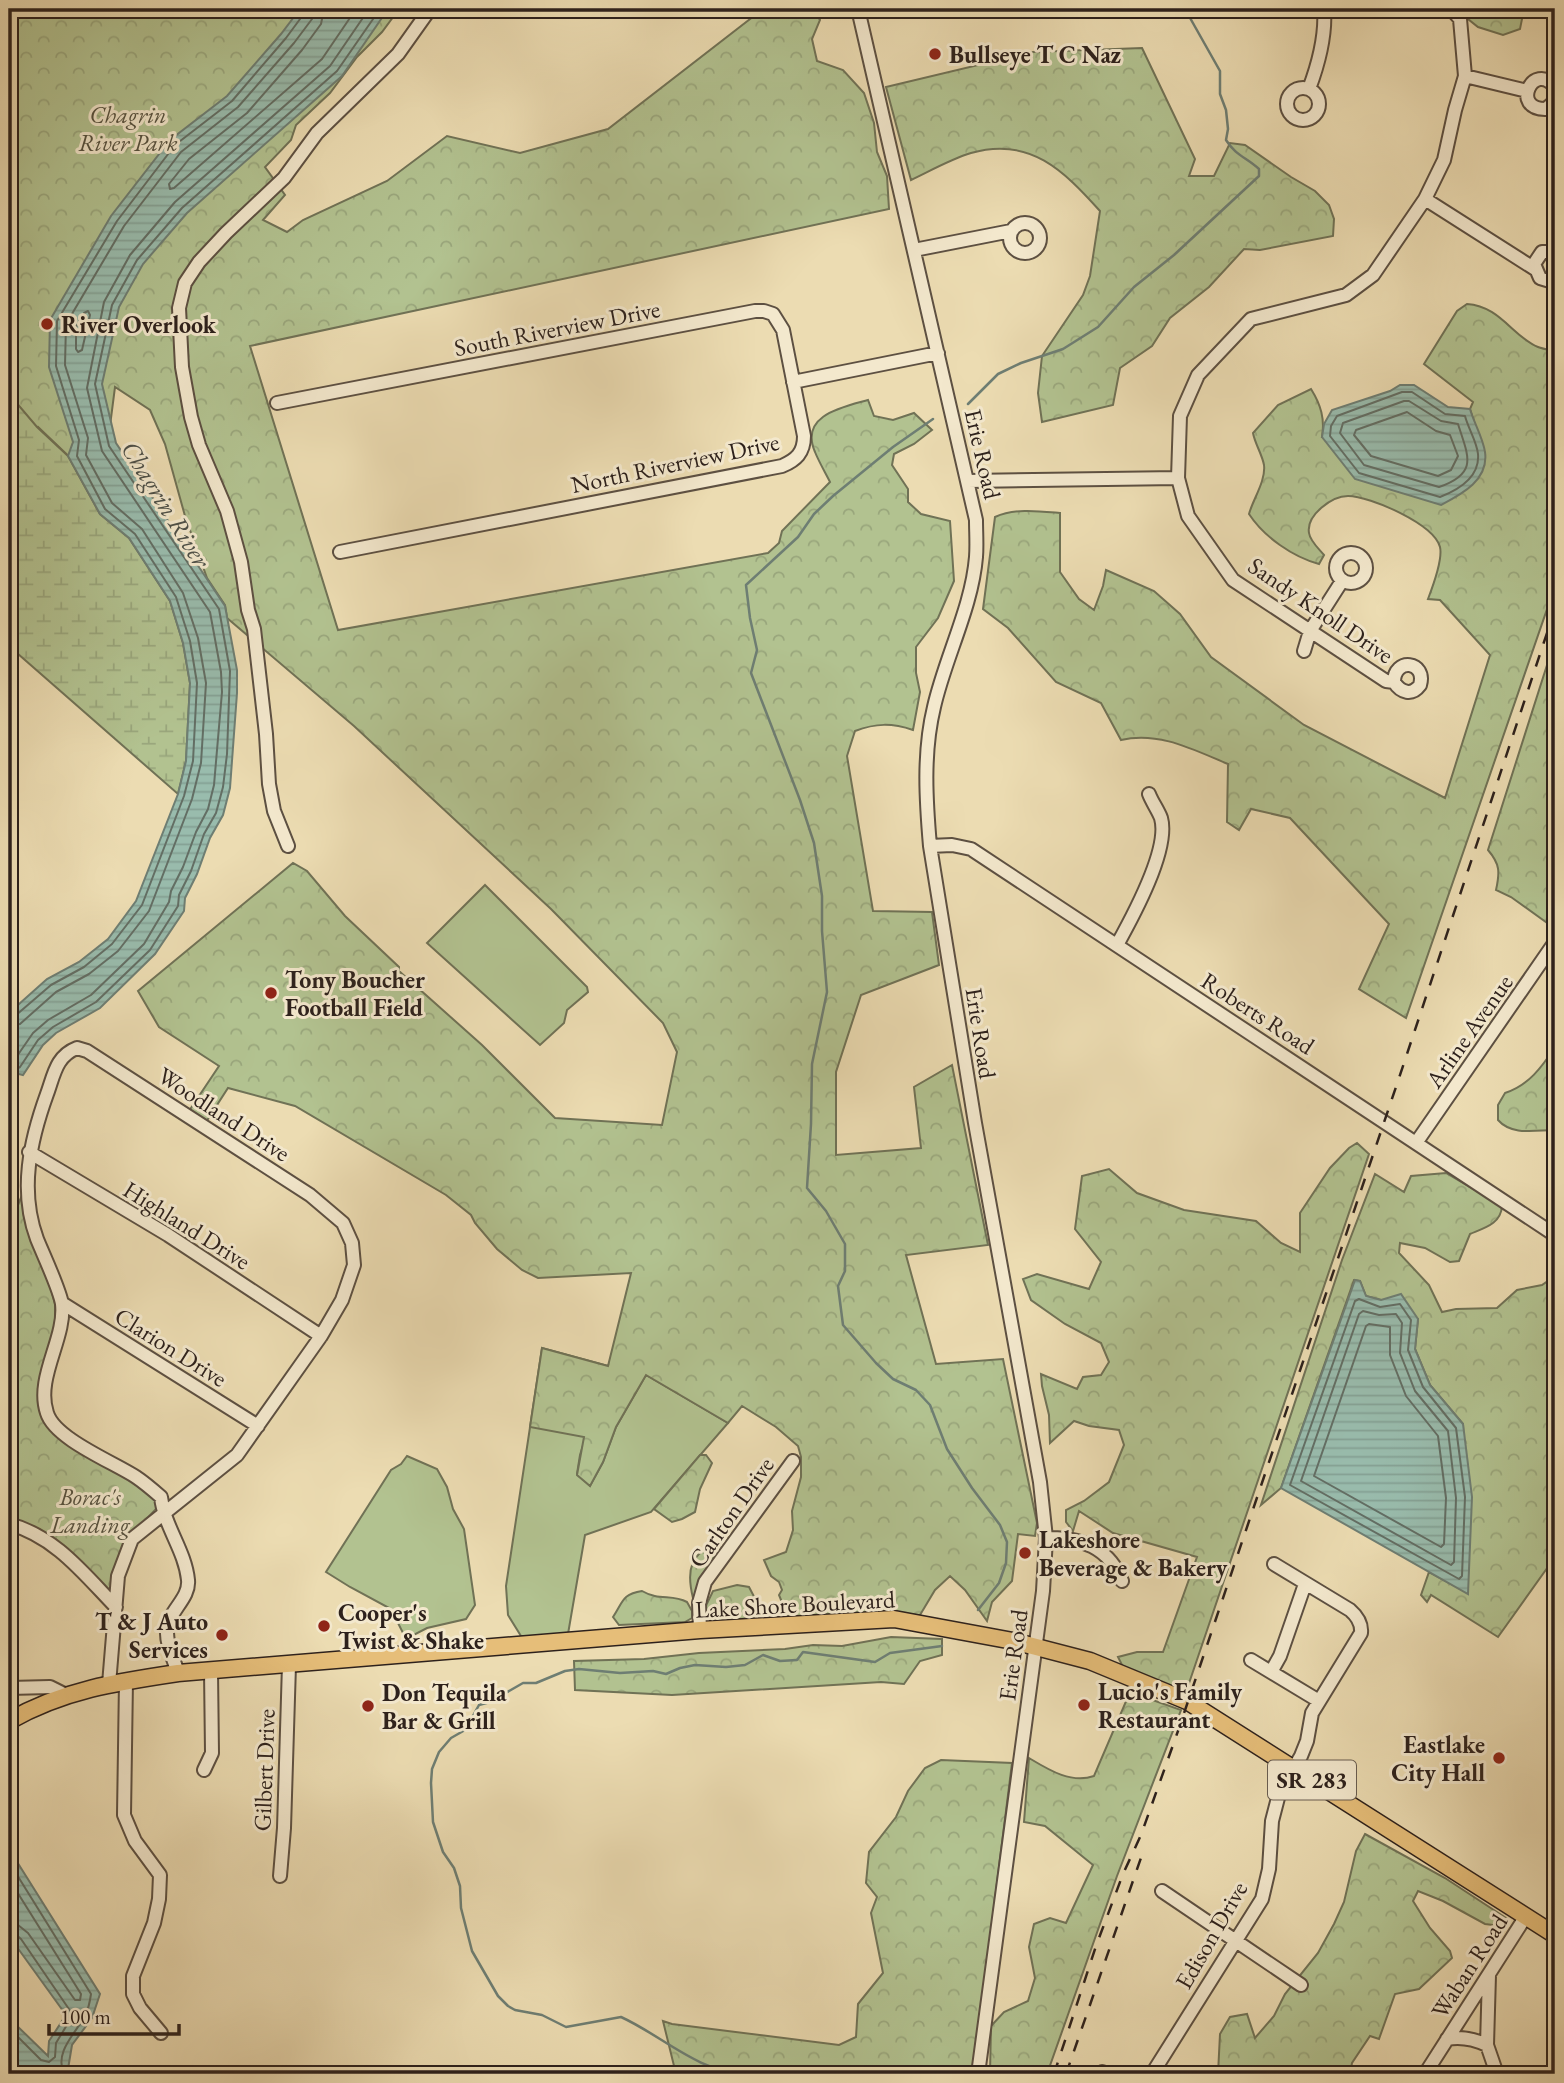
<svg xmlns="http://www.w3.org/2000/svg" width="1564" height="2083" font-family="'EB Garamond',serif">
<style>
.green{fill:#b2c290;stroke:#707256;stroke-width:2}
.forest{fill:url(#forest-crowns);stroke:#707256;stroke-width:2}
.wetland{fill:url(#wetland-marsh);stroke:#707256;stroke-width:2}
.water{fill:url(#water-rules);stroke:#6e7e73;stroke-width:2}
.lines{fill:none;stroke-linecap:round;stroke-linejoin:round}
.shore{stroke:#636e64;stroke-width:2}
.stream{stroke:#6e7e73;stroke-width:2.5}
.minor-casing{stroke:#5d5042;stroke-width:16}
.major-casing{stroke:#2d211c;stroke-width:19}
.minor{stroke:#f3e8cd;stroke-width:12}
.major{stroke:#e6be79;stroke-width:16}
.rail{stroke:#2d211c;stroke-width:2.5;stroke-dasharray:12 12;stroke-linecap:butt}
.poi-dot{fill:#8f2418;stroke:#f3e8cd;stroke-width:2.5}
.labels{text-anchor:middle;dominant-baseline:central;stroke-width:6;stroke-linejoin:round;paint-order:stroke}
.shield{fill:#f3e8cd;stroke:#685d51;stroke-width:2}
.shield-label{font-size:23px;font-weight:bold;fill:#2d211c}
.poi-label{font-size:24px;font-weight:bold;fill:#2d211c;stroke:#f3e8cd;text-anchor:start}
.park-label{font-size:24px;font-style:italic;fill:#55513f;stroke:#f3e8cd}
.street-label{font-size:24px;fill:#2d211c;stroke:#f3e8cd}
.water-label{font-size:26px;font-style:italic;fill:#4d5048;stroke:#f3e8cd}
</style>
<defs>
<pattern id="forest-crowns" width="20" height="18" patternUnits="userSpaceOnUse" patternTransform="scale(1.75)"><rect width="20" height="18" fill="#b2c290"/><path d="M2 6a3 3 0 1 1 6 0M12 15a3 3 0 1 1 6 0" fill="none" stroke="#99a67c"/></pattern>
<pattern id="wetland-marsh" width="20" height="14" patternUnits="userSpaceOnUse" patternTransform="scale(1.75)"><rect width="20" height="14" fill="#b2c290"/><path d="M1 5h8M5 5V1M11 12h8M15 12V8" fill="none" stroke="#99a67c"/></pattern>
<pattern id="water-rules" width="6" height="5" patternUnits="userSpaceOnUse" patternTransform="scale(1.75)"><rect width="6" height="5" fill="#99bcad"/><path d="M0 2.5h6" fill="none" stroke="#84a194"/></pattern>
</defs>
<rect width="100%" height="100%" fill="#ecdcb2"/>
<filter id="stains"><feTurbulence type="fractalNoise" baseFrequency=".00286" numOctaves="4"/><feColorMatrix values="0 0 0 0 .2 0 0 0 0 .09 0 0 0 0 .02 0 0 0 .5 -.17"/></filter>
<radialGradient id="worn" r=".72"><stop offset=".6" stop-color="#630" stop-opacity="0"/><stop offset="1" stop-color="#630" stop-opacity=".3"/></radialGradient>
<!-- green -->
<path class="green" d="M485,885L587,987L588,992L567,1010L564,1023L540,1045L427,943Z
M542,1348L608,1366L580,1455L577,1474L590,1486L603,1462L616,1427L646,1375L728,1423L651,1512L585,1535L568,1634L541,1637L521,1636L508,1615L506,1586Z
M407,1456L437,1469L447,1487L453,1509L464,1529L475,1605L466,1619L427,1628L406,1639L391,1609L350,1587L326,1572L391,1470L401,1464Z"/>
<!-- forest -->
<path class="forest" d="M9,9H399L382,32L357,57L330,93L296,125L291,140L265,167L285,195L263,220L287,232L303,220L387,181L447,136L520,153L608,129L763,9H812L820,20L812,39L817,61L843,70L864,93L874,123L877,152L887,176L889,209L250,346L338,630L768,553L779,543L782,531L830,482C825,472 819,462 815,452C799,415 843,407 868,400L874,416L893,420L914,413L932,430L914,444L894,454L892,465L908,489V502L921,514L950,521L954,581L938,618L916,647V673L920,692L913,730C892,723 876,723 855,731L847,756L873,911L932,912L939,965L861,995L836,1072V1155L921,1148L914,1087L952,1065L988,1245L906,1255L936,1364L1003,1359L1037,1523L1035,1536L1018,1534L1012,1581L992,1602L987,1621L965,1590L950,1576L935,1590L920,1615L852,1614L809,1619L788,1617L779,1595L782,1590L779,1582L771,1576L764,1560L786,1552L793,1530L792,1511L801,1477V1457L798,1446L776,1427L742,1406L728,1423L646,1375L616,1427L603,1462L590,1486L577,1475L584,1437L530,1427L542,1348L608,1366L631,1273L538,1278L522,1270L497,1249L475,1223L471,1215L446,1195L295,1106L228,1088L206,1122L189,1111L219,1066L159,1027L138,991L293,863L307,871L345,916L399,967V971L482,1045L555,1118L662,1125L677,1052L663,1023L551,909L354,726L227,618L225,605L207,578L185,516L165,444L150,410L115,387L102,488L38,427L9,457Z
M1470,9H1524L1520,29L1503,35L1478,27L1468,19Z
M1142,48L1195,159L1189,176H1214L1230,143L1245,145L1291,177L1315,191L1329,205L1334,219L1333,236L1260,250L1244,249L1209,287L1170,318L1152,346L1120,368L1113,405L1042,422L1038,393L1042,356L1083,295L1090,276L1100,211C1064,171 1030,136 971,153C951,159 930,171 911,180L886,87L1033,52Z
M1467,304C1500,306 1513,337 1538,347C1543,349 1550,350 1555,351V586L1406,1018L1359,989L1389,924L1290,818L1251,809L1239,830L1227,822L1228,764C1194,750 1159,731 1121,740L1101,703L1056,682L1008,628L983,609L995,517C1015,508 1038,511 1060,513V572L1079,599L1094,610L1103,586L1106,570L1154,591L1180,614L1211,657L1304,725L1445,798L1490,655L1440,600L1428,599C1433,586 1443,560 1440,547C1434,524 1370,496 1348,496C1332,496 1306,515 1309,533C1310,541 1319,549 1324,555L1319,564C1293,557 1264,537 1249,514C1253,499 1266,481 1264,465C1262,454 1255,444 1253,433L1278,405L1311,389C1321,405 1325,419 1322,437L1476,428L1470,409L1473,402L1424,364L1457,311Z
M1555,640V867L1548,878L1555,888V921L1550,925L1511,897L1496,890C1500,872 1500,864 1488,850Z
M1555,1047V1130C1536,1130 1512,1136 1498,1120V1105L1505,1093C1528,1086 1542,1067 1555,1047Z
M1357,1143L1369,1154L1185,1695L1124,1669L1118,1657L1137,1652H1163L1197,1557L1113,1533L1079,1511L1073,1531L1066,1522V1510L1084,1501L1109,1482L1124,1445L1119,1430L1089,1426L1074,1421L1050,1443L1049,1415L1042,1386L1041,1374L1077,1389L1083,1377L1101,1375L1109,1362L1101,1343L1065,1324L1031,1300L1023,1279L1037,1274L1089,1289L1101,1262L1075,1229L1082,1176L1109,1169L1137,1193L1184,1210L1256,1221L1281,1243L1300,1252V1213L1330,1168L1349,1148Z
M1446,1173L1502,1206C1501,1224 1484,1228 1470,1234L1459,1261L1450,1262L1425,1248L1400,1243L1399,1253L1429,1285L1442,1312L1456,1309L1497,1308L1517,1290L1542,1285L1555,1276V1557L1498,1637L1431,1595L1427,1602L1421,1595L1429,1572L1468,1593L1463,1424L1430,1385L1415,1349L1418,1319L1381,1300L1366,1296L1360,1281L1354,1280L1281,1488L1261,1505L1342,1260L1375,1174L1404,1192L1411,1176Z
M24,1190L55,1304V1326L43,1413L155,1498L158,1507L127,1539L120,1554L113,1588L110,1591L104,1590L9,1520V1228Z
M700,1455H706L712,1463L700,1489L695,1512L682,1519L672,1522L654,1509Z
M719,1542L721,1551L697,1600L693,1598C686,1570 690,1553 719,1542Z
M737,1585L749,1587L760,1608L756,1618L708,1621L702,1614L713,1591Z
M642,1591C659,1601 672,1594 687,1602L692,1611V1618L685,1622L619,1625L613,1617C623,1602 622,1594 642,1591Z
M891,1637L942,1639V1655L920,1661L904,1684L881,1682L672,1695L575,1690L574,1661L644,1659L699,1653L785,1649L813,1645L842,1646Z
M1130,1692L1181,1710L1117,1876L1047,2074H990L991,2026L1004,2012L1028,2001L1035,1978L1029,1947L1034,1924L1050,1918L1066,1923L1093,1865L1045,1826L1024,1822L1029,1758C1049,1770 1071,1784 1094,1776Z
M941,1760L1012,1763L973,2074H676L663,2021L672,2024L839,2045L856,2037L858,2004L883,1973L871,1913L877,1897L866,1883L869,1852L896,1817L908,1791L925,1768Z
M1365,1834L1445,1878L1506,1918L1501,1926L1485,1924L1443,1901L1418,1891L1413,1901L1430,1928L1450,1951L1452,1958L1419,1989L1395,1994L1379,2039L1370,2036L1352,2063L1350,2074H1218L1220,2034L1230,2017L1247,2014L1255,2038L1274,2016L1285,1994L1318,1953L1334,1924L1344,1902L1356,1851Z"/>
<!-- wetland -->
<path class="wetland" d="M9,394L37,427L68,456L100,514L129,538L170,601L183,643L190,683L186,761L178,794L9,646Z"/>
<!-- water -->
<path class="water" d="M300,9H388L342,76L187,213L143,264L119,307L102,384L116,443L225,606L237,670V693L230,788L223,815L210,838L197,874L185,898L184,911L155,954L100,1008L56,1033L43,1045L23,1075L19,1074L14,1078L9,1090V1013L47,979L79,962L108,939L136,901L178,794L186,761L190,683L183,643L170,601L129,538L100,514L68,456L73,442L49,367L50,320L111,216L170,140L227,96L281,34Z
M1400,385H1414L1448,407L1470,409C1474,423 1483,438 1485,452C1489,480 1462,494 1441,505L1355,479L1322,437L1324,424L1332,410L1390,391Z
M1355,1280L1360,1281L1366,1296L1381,1300L1401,1294L1418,1319L1415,1349L1430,1385L1463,1424L1472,1497L1468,1594L1281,1488Z
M9,1849L100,1994L92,2018L72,2045L68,2069L78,2074H9V2018L48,2056L49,2041L66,2015L9,1936Z"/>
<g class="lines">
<!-- shore -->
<path class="shore" d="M324,9L321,24L302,50L247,113L189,159L169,184L170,189L174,188L322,59L356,9
M88,311L90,315L82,350L78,352L76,349V327L84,313Z
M1402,392H1412L1445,414L1465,416C1468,428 1477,442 1478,454C1480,477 1458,490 1440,497L1359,473L1330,436L1331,426L1337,416Z
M1404,401H1409L1441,421L1458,424C1468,456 1479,473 1439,487L1364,465L1340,433L1343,423Z
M1407,412L1436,431L1450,435L1458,456L1451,470L1438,476L1371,456L1354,435L1356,430Z
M9,1018L15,1016L51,985L84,967L112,944L142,905L184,796L193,761L197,683L190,641L176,597L135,534L105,509L77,456L79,440L56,366L57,321L117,221L175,145L232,101L286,38L303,15L305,9
M9,1026L20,1024L56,992L89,974L118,951L149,911L192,799L201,763L206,683L198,638L183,593L142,529L112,503L86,455L88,438L65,365L66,324L124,226L181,152L238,107L294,43L312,19L313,9
M9,1062L15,1059L33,1033L48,1020L91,995L144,944L169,902L171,891L183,867L196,832L208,809L214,785L222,692L221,672L210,612L102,451L87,388L104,302L130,255L175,202L330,66L369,9
M9,1073L20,1067L38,1040L53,1027L96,1002L150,950L178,906L179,895L191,871L204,834L216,813L223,787L227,754L230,671L219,609L109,446L95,384L112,305L137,260L182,208L337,71L380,9
M1359,1299L1380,1307L1400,1304L1411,1320L1408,1350L1423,1387L1456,1428L1465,1497L1462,1576L1459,1579L1290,1485L1355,1301Z
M1363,1311L1379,1315L1396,1314L1402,1323L1400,1353L1415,1391L1448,1431L1456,1498L1454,1562L1451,1565L1301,1481L1359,1314Z
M1369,1324L1390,1327V1355L1406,1396L1438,1436L1446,1498L1444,1544L1441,1547L1314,1476L1366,1326Z
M9,1862L91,1994C90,2001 88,2010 85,2016C75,2034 54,2052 64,2074
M9,1879L81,1994L80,2000H75L28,1933L18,1925L9,1924
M9,1932L14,1933L21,1939L73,2015L56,2043L55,2057L49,2062L41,2060L9,2028"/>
<!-- stream -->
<path class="stream" d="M968,404L998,374L1021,363L1063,349L1098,327L1134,287L1174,255L1259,176V169C1246,157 1236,156 1226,140L1228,129L1226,110L1220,94V71L1185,9
M933,419L893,447L833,496L814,514L798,537L746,585L750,618L757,650L751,673L800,800L814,843L822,896V931L827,992L812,1064L811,1124L807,1188L826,1211L845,1244V1271L838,1286L843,1325L876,1363L893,1379L916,1390L930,1405L947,1449L972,1488L1000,1525L1007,1542L1006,1563L999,1583L978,1610
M744,2074C698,2072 661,2035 621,2017L566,2027L542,2015L515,2010L508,2006L498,1996L472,1951L461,1908L460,1886L454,1868L443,1852L433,1822L431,1783L432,1769L439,1752L451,1738L465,1730L479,1705L490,1702L523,1683H536L565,1671L579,1669L620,1673L653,1671L666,1674L680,1668L695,1665L726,1667L745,1665L763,1655L780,1661L797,1660L803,1652L875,1662L890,1653L942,1646"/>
<defs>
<path id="minor" d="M858,9L976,520C976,532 977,545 976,557C972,607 945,658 934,707C923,752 926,800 930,846L975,1123L1040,1482L1046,1538L1043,1591L978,2074
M1465,76L1527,91
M1555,87C1533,60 1510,110 1546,109L1555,101
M1287 104a16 16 0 1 1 32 0a16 16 0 1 1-32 0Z
M1309,89C1318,65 1326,35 1324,9
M1425,199L1535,269
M1010 238a15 15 0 1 1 30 0a15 15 0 1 1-30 0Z
M914,250L1011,231
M1555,252H1542L1534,264L1540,278L1550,281L1555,280
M793,382L938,353
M277,403L755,311H764L773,314L783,330L804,436C804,453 796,460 782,466L340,552
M968,481L1178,478
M1336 568a15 15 0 1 1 30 0a15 15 0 1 1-30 0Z
M1304,651L1310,631L1342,581
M1394,682C1394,657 1427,661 1420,685C1412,696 1401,693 1394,682L1386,681L1233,580L1188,516L1178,478L1180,416L1198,375L1251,319L1346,295L1373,275L1425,199L1444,160L1455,110L1465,76L1460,19L1451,9
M288,846L274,811L269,784L266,734L254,629L248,610L241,562L227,511L199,445L191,417L182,367L179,308L185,283L199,262L226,233L284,178L317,133L398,54L430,9
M930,846L952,845L971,849L1555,1235
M1117,945C1132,918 1170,849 1161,818C1158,810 1152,802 1149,794
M1416,1143L1555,942
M29,1152L168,1235L321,1336
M62,1303L258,1426
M9,1524C55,1536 84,1574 116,1607
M1046,1538C1081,1537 1109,1547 1122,1581
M700,1630L699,1603L705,1582L793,1461
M1251,1660L1319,1701
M1271,1672L1280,1656L1305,1584
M126,1681L124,1815L135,1841L160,1875L159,1899L154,1923L133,1976V1994L140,2008L161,2033
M109,1684L118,1576L132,1539L237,1455L321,1336L342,1300L354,1265L352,1243L343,1223L310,1195L87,1051L77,1048C56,1056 54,1075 47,1094C30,1141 19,1191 37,1239C43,1254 60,1290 62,1304C66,1338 35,1378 47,1413C55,1439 113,1462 136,1477C145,1483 153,1490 161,1497C164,1526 185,1550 188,1580C190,1599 168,1611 167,1630C166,1644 174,1660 178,1673
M9,1688L50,1687L64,1694
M204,1770L212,1753L211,1671
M280,1876L284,1828L289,1665
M1162,1891L1301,1985
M1489,1975L1487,2045L1497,2074
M1447,2039C1462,2036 1474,2039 1487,2045
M1102,2072L1106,2074
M1152,2074L1262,1899L1269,1869L1272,1821L1279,1794L1301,1756L1307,1741L1312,1713L1361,1633C1362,1623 1357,1616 1350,1610L1274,1564
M1425,2074L1526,1916"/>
<path id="major" d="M9,1721C63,1690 117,1682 178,1673L700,1630L894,1619L1013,1641L1090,1661L1187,1701L1555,1935"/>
</defs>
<!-- minor casing -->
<use href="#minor" class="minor-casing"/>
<!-- major casing -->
<use href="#major" class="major-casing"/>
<!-- minor -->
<use href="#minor" class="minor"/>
<!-- major -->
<use href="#major" class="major"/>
<!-- rail -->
<path class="rail" d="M1054,2074L1096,1946L1123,1874L1141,1835L1178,1731L1398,1081L1555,609
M1066,2074L1143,1852"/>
</g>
<!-- markers -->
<g class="poi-dot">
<circle cx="935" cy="54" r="7"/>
<circle cx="47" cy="324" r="7"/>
<circle cx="271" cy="993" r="7"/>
<circle cx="1025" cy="1553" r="7"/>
<circle cx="324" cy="1626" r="7"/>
<circle cx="222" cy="1635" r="7"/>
<circle cx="1084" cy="1705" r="7"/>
<circle cx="368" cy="1706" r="7"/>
<circle cx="1499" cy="1758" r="7"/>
</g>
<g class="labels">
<!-- shield labels -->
<rect class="shield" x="1268" y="1760.5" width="88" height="39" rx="5"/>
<g class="shield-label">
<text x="1312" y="1780">SR 283</text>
</g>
<!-- poi labels -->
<g class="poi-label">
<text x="949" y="54">Bullseye T C Naz</text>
<text x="61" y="324">River Overlook</text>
<text x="285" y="979">Tony Boucher<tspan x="285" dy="28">Football Field</tspan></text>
<text x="1039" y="1539">Lakeshore<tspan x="1039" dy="28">Beverage &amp; Bakery</tspan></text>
<text x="338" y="1612">Cooper's<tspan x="338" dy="28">Twist &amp; Shake</tspan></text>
<text x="208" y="1621" text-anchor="end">T &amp; J Auto<tspan x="208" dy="28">Services</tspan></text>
<text x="1098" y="1691">Lucio's Family<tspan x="1098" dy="28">Restaurant</tspan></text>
<text x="382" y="1692">Don Tequila<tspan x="382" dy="28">Bar &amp; Grill</tspan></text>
<text x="1485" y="1744" text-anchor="end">Eastlake<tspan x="1485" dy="28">City Hall</tspan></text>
</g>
<!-- park labels -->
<g class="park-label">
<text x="128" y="114">Chagrin<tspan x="128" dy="28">River Park</tspan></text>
<text x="90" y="1496">Borac's<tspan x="90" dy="28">Landing</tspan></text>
</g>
<!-- street labels -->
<g class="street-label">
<text transform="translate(557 328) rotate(-11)">South Riverview Drive</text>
<text transform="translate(983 454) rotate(77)">Erie Road</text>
<text transform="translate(675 463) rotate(-12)">North Riverview Drive</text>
<text transform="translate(1321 610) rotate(34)">Sandy Knoll Drive</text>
<text transform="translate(1258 1013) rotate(33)">Roberts Road</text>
<text transform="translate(1469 1031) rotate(-55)">Arline Avenue</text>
<text transform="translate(981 1033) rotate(81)">Erie Road</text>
<text transform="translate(224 1114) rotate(33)">Woodland Drive</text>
<text transform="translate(187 1225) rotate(32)">Highland Drive</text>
<text transform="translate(171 1347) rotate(32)">Clarion Drive</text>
<text transform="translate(731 1512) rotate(-55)">Carlton Drive</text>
<text transform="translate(795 1604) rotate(-3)">Lake Shore Boulevard</text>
<text transform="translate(1013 1655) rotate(-82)">Erie Road</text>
<text transform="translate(264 1770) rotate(-88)">Gilbert Drive</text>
<text transform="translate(1211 1935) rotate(-60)">Edison Drive</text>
<text transform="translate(1469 1966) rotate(-57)">Waban Road</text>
</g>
<!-- water labels -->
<g class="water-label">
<text transform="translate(166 504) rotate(58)">Chagrin River</text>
</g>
</g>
<!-- margin -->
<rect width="1564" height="2083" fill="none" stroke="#ecdcb2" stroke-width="35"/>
<rect x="10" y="10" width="1543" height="2062" fill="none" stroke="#2d211c" stroke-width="3.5"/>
<rect x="18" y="18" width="1529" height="2048" fill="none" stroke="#2d211c" stroke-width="2"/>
<!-- scale -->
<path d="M49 2024v10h130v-10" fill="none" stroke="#2d211c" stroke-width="3.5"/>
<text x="60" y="2024" font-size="21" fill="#2d211c" stroke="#f3e8cd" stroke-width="5" paint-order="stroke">100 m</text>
<rect width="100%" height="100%" filter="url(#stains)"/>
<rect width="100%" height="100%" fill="url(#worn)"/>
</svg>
